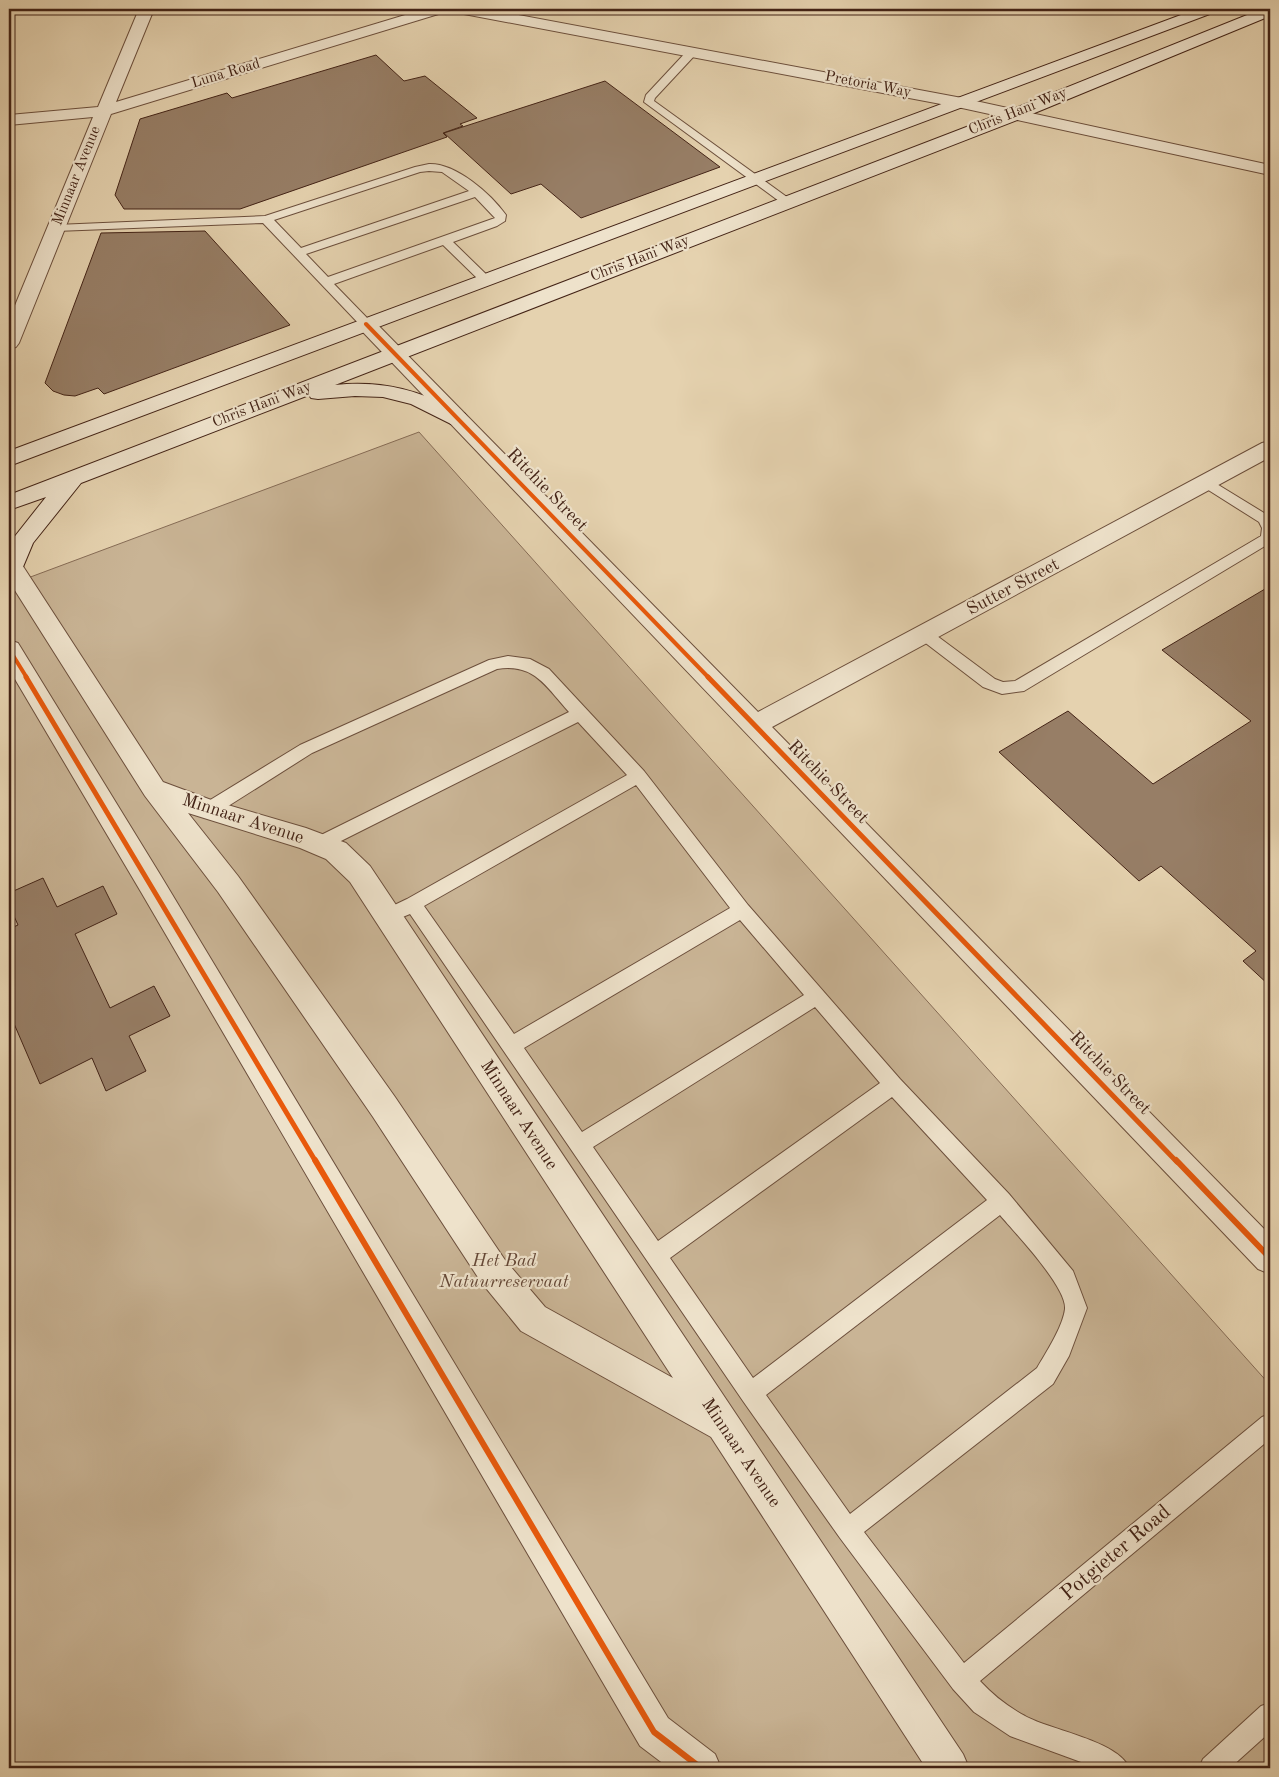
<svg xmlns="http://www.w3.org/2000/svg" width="1279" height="1777" font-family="'Old Standard TT',serif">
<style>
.green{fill:#c9b495;stroke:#866c56}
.building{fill:#977e66;stroke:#432316}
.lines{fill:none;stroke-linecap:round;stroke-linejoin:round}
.lane-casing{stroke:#6c4f3c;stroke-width:2}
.street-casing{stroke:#6c4f3c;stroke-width:2}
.secondary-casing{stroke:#432316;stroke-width:2}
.lane{fill:#eee2cb;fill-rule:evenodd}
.street{fill:#eee2cb;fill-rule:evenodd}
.secondary{fill:#eee2cb;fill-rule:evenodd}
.cycleway-far2-casing{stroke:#eee2cb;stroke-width:6}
.cycleway-far1-casing{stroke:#eee2cb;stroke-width:8}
.cycleway-casing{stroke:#eee2cb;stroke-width:9}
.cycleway-far2{stroke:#e8590c;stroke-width:4}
.cycleway-far1{stroke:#e8590c;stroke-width:5}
.cycleway{stroke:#e8590c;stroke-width:6}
.labels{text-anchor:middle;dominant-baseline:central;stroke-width:4.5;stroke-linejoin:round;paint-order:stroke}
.far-street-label{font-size:15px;fill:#432316;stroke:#eee2cb}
.street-label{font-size:18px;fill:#432316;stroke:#eee2cb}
.park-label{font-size:18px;font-style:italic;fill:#644736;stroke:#eee2cb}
.near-street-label{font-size:21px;fill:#432316;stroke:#eee2cb}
</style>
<rect width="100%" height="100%" fill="#e5d2af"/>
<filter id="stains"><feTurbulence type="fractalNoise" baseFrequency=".004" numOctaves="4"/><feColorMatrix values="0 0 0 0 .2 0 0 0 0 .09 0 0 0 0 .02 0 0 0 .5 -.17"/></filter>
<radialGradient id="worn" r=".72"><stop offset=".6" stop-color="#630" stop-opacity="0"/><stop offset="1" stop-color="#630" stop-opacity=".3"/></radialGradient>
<!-- green -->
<path class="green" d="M419,432L1270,1385V1768H9V585Z"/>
<!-- building -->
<path class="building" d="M376,55L404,81L425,76L477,118L460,124L463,126L443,133L447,137L240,209H124L115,195L140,119L227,93L232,98Z
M605,81L720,167L581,218L541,184L511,194L444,133Z
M205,231L290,325L104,394L98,388L75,396L64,395L53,391L45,383L101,233Z
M1270,586V986L1243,961L1256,951L1161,866L1139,881L999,752L1068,711L1153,784L1251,721L1162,650Z
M43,878L57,907L103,886L117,914L75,934L110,1008L154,986L170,1016L129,1036L146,1071L106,1091L92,1058L40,1084L9,1012V929L18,925L9,905V893Z"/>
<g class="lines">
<defs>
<path id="lane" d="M692,49L696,50V54L655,98L654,101L791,200L793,202L791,204H783L644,102L646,95L688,50Z
M429,164C456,163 491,194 506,215L505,221L497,226L453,242L491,279L485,283L481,282L443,245L334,284L370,321L372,324L366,328L362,327L263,223L56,231L50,228L56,225L265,216L415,167ZM429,171L442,172L469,191L301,248L274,220L420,172ZM475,197L495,218L328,277L306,254Z
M1207,478L1269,516L1270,543L1024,691L1002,694L983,687L919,638L916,634L919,630L924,628L929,630L995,679L1003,682L1015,681L1261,536L1262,528L1259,522L1202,486L1200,483L1202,480Z
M508,656L530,659L549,669L644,771L748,905L900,1079L1009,1194L1073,1271L1087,1308L1069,1356L1053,1384L864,1532L964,1663L1262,1417L1270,1414V1439L980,1681C993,1695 1008,1707 1025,1716C1050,1730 1119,1741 1129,1768H1092L1081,1762L1010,1736L974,1712L953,1689L840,1538L743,1401L410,914L388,923L382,921L379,916L382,911L407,899L627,775L578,722L325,849L319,851L313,849L310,844L313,839L569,712C546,687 535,663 497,669L312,753L214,815L208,817L202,815L200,810L202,805L300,745L489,660ZM636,785L730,908L514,1034L424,906ZM740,920L804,995L582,1132L524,1048ZM815,1007L880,1083L658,1241L593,1147ZM892,1097L987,1200L753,1378L670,1258ZM1000,1215C1015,1233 1067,1287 1065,1309C1063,1326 1046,1353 1037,1368L850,1514L766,1395Z
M1270,1703V1732L1230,1768H1199L1203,1759L1261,1706Z"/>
<path id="street" d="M139,9H154L116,102L425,9H448L445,12L111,114L19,343L16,347L9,349V320L93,117L9,125V115L98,107Z
M456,9H487L962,98L1270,165V175L962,108L464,14L459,12Z
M366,318L373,320L758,712L1262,443L1270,441V457L772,727L1270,1235V1274L1258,1269L359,328L356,324L359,320Z
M9,555L17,557L163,782L214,801L306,828L346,843L370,866L963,1754L969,1768H926L711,1437L521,1331L481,1282L373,1117L218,892L145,796L9,581ZM188,813L300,848L326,859L350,882L673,1378L545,1307L505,1260L395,1097L238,876Z
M9,640L18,643L161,876L668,1718L715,1754L721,1768H669L640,1746L141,892L9,669Z"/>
<path id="secondary" d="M1197,9H1218L1215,12L9,466V451Z
M1262,9H1270V16L1020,119L335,385C385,380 421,391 465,414L468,419L465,424L458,426L451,424L411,404L383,397L355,396L318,399L311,398L309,395L81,483L33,543L20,574L9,575V547L12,540L46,497L9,510V495L1008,111Z"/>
</defs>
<!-- lane casing -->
<use href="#lane" class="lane-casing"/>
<!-- street casing -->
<use href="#street" class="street-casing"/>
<!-- secondary casing -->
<use href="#secondary" class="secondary-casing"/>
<!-- lane -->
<use href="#lane" class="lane"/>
<!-- street -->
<use href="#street" class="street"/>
<!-- secondary -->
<use href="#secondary" class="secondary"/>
<defs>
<path id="cycleway-far2" d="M366,324L709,678
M9,649L27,678"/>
<path id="cycleway-far1" d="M26,677L316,1162
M708,677L1177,1162"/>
<path id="cycleway" d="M315,1160L654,1732L701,1768
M1176,1160L1270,1258"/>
</defs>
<!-- cycleway-far2 casing -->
<use href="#cycleway-far2" class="cycleway-far2-casing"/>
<!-- cycleway-far1 casing -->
<use href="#cycleway-far1" class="cycleway-far1-casing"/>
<!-- cycleway casing -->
<use href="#cycleway" class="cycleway-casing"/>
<!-- cycleway-far2 -->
<use href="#cycleway-far2" class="cycleway-far2"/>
<!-- cycleway-far1 -->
<use href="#cycleway-far1" class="cycleway-far1"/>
<!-- cycleway -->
<use href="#cycleway" class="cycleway"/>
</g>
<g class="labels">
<!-- far-street labels -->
<g class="far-street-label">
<text transform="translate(226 74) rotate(-17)">Luna Road</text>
<text transform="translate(868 85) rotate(11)">Pretoria Way</text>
<text transform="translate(1018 112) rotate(-22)">Chris Hani Way</text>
<text transform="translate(77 176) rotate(-68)">Minnaar Avenue</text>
<text transform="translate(640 259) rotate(-21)">Chris Hani Way</text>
<text transform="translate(262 405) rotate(-21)">Chris Hani Way</text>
</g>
<!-- street labels -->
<g class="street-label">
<text transform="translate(547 490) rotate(46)">Ritchie Street</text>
<text transform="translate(1013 587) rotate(-28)">Sutter Street</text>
<text transform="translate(828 782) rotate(46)">Ritchie Street</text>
<text transform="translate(243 819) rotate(18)">Minnaar Avenue</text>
<text transform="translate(1110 1073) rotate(46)">Ritchie Street</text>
<text transform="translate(519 1115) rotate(57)">Minnaar Avenue</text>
<text transform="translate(741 1453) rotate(56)">Minnaar Avenue</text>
</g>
<!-- park labels -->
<g class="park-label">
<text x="504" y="1261">Het Bad<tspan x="504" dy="21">Natuurreservaat</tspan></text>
</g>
<!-- near-street labels -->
<g class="near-street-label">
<text transform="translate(1116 1553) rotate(-40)">Potgieter Road</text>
</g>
</g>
<!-- margin -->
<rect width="1279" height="1777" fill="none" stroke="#e5d2af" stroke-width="30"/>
<rect x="10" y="10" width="1259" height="1757" fill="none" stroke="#432316" stroke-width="2.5"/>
<rect x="15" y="15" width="1249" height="1747" fill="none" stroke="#432316"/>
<rect width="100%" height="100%" filter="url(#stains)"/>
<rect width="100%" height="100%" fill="url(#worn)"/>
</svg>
